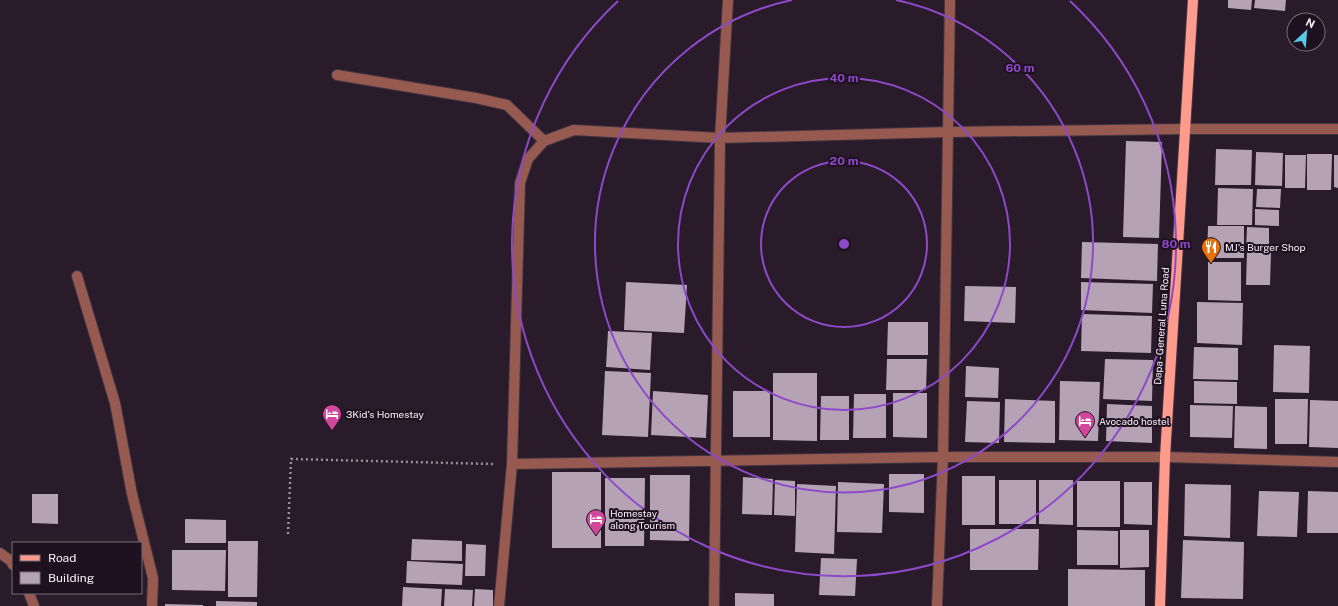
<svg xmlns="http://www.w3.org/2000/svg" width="1338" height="606" font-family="'Public Sans',sans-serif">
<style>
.building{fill:#b5a3b5}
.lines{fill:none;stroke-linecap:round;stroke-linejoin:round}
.minor-casing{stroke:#423542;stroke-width:12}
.major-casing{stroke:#423542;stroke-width:12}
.path{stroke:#9b8f9b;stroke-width:2.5;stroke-dasharray:2 3;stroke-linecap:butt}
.minor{stroke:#965a51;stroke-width:10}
.major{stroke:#ff9b8c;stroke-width:10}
.ring{fill:none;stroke:#8e49c8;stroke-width:2}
.labels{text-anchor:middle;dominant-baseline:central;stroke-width:4;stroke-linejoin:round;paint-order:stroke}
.poi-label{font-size:10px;fill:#faf0fa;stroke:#1f1220;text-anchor:start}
.street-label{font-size:10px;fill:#faf0fa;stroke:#1f1220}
.centre{fill:#8e49c8;stroke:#1f1220;stroke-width:2}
.ring-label{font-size:12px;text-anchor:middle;font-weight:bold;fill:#8e49c8;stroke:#1f1220;stroke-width:4;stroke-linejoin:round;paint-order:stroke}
</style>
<rect width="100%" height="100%" fill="#291b29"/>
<!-- building -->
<path class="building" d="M1228,0H1252L1251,10L1228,8Z
M1255,0H1286L1285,11L1254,8Z
M1126,141L1162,142L1159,238L1123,237Z
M1216,149L1252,150L1251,185H1215Z
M1256,152L1283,153L1282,186L1255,185Z
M1307,154H1332L1331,190H1307Z
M1285,155H1306L1305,188H1285Z
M1334,155H1338V188L1334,187Z
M1218,188L1253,189L1252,225H1217Z
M1257,189H1281L1280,208L1256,207Z
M1255,209L1279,210V226L1255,225Z
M1208,226H1244V258H1207Z
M1247,227L1269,228V249H1246Z
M1082,242L1158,244L1157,281L1081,278Z
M1247,252H1271L1270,285H1246Z
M1208,262H1241V301L1208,300Z
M626,282L687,285L684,333L624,330Z
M1081,282L1153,284L1152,313L1081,310Z
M965,286L1016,287L1015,323L964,321Z
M1197,302L1243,303L1242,345L1197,343Z
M1082,314L1152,316L1151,353L1081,351Z
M888,322H928V355H887Z
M608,331L652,333L650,370L606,367Z
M1274,345L1310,346L1309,393L1273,392Z
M1194,347L1238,348V380L1193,379Z
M887,359H927L926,390H886Z
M1105,359L1153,360L1152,401L1103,399Z
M966,366L999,368L998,398L965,397Z
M605,371L651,373L648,437L602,435Z
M773,373H817V441L773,440Z
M1060,381L1100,382L1098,441L1059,440Z
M1194,381L1237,382V404L1194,403Z
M653,391L708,395L706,438L651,435Z
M733,391H770V437H733Z
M893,393H927V438L893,437Z
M854,394H886V438H853Z
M821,396H849V440H820Z
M1005,399L1055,401V443L1004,442Z
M1275,399H1308L1307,444H1275Z
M1310,400L1338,401V448L1309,447Z
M967,401L1000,402L999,443L965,442Z
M1107,404L1152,406V443L1106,441Z
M1190,405L1233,406L1232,438L1190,437Z
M1235,406L1267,407V449L1234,448Z
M552,472H601V548H552Z
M889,474H924V513L889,512Z
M650,475H690L689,541L650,540Z
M962,476H995V525H962Z
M743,477L773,479L772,515L742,514Z
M605,478H645L644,546H605Z
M775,480L795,481V516L774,515Z
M999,480H1036V524H999Z
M1039,480H1073V525L1039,524Z
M1077,481H1120V527H1077Z
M838,482L884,484L882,533L837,532Z
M1124,482H1152V525L1124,524Z
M797,484L836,486L834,554L795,552Z
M1185,484L1231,485L1230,538L1184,536Z
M1259,491L1299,492L1297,537L1257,536Z
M1308,491L1338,492V533H1307Z
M32,494H58V524L32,523Z
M185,519L226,520V543H185Z
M970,529H1039L1038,570H970Z
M1077,530L1118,531V565H1077Z
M1120,530H1149V567L1120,568Z
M412,539L462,541V561L411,560Z
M1183,540L1244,542L1243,599L1181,598Z
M228,541H258L257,597H228Z
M466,544L486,545L485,576H465Z
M172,550H226L225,591L172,590Z
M821,558L857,559L855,596L819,595Z
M407,561L463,564L462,585L406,583Z
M1068,569L1145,570V606H1068Z
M403,587L442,589L441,606H402Z
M445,589L473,590L472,606H444Z
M475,589L493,590V606H474Z
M735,593L774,594V606H735Z
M216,601L257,602V606H216Z
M165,604L203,605V606H165Z"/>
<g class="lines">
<defs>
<path id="minor" d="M337,75L476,98L507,105L544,141
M77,276L115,403L132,494L153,578L152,606
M512,464L943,457H1165L1338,462
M0,553L11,561L13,565
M29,593L34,606
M499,606L512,464L520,183L528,159L544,141L574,130L720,138L948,132L1186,129H1338
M714,606L720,138L728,0
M937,606L943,457L950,0"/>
<path id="major" d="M1160,606L1165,457L1193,0"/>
</defs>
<!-- minor casing -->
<use href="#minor" class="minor-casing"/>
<!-- major casing -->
<use href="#major" class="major-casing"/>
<!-- path -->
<path class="path" d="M288,534L291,459L493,464"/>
<!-- minor -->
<use href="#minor" class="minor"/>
<!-- major -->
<use href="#major" class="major"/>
</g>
<!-- distance rings -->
<g class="ring">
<circle cx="844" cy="244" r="83"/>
<circle cx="844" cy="244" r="166"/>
<path d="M896 0A249 249 0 1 1 792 0"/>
<path d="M1070 1A332 332 0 1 1 618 1"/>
</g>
<!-- icons -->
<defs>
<symbol id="restaurant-pin" viewBox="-11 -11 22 30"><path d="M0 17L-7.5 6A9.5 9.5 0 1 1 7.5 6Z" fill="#e8710a" stroke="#1f1220"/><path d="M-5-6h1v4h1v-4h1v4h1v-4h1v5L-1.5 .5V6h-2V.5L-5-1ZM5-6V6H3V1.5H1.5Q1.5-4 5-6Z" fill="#fff"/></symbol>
<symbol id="hotel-pin" viewBox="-11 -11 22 30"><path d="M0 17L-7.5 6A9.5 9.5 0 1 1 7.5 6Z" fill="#d1479c" stroke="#1f1220"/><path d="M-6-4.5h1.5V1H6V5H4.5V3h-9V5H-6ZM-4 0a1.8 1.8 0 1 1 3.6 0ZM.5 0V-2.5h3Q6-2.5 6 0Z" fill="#fff"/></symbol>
</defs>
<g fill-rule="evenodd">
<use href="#restaurant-pin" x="1200" y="236" width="22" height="30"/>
<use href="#hotel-pin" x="321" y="403" width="22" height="30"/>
<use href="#hotel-pin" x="1074" y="410" width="22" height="30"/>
<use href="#hotel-pin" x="585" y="508" width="22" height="30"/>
</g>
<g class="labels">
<!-- poi labels -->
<g class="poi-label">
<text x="1225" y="247">MJ's Burger Shop</text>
<text x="346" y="414">3Kid’s Homestay</text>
<text x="1099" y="421">Avocado hostel</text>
<text x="610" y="513">Homestay<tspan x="610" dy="12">along Tourism</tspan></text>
</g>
<!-- street labels -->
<g class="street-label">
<text transform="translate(1161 326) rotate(-86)">Dapa - General Luna Road</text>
</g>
</g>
<circle cx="844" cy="244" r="6" class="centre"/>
<g class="ring-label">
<text x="1020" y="72">60 m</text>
<text x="844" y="82">40 m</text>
<text x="844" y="165">20 m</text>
<text x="1176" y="248">80 m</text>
</g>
<!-- legend -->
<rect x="12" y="542" width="130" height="52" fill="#1f1220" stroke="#776b77"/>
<rect x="20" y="555" width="20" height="6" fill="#ff9b8c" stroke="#776b77"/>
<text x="48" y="562" font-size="12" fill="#faf0fa">Road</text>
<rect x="20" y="572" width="20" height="12" fill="#b5a3b5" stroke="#776b77"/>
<text x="48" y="582" font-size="12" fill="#faf0fa">Building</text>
<!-- north arrow -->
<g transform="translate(1306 32) rotate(26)"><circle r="19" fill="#1f1220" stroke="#776b77"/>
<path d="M0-3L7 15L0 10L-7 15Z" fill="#5bc8e7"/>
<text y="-6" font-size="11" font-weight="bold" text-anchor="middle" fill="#faf0fa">N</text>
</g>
</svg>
